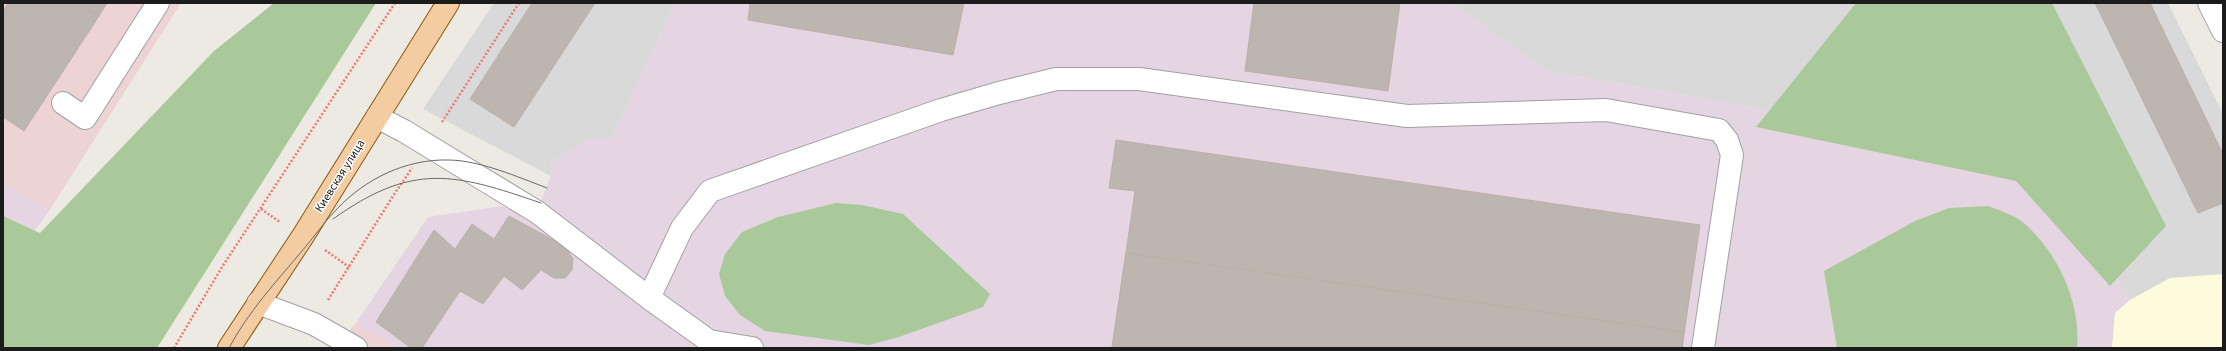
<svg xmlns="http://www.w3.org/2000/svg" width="2226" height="351" font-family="'Source Sans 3',sans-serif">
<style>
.residential{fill:#dad9d9}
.commercial{fill:#edd3d3}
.industrial{fill:#e5d5e3}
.education{fill:#fcfbdc}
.forest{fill:#aac99b}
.building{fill:#bdb5b0;stroke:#bdafa6}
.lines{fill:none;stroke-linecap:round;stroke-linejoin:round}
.minor-casing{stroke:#a0a0a0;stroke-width:24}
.major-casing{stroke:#88590c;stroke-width:24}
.path{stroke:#ee7973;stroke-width:2.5;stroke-dasharray:2 2;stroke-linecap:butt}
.minor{stroke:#fff;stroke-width:22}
.major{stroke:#f4cca1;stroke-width:22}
.tram{stroke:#6a6a6a;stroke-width:1}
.labels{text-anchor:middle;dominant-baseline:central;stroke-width:3;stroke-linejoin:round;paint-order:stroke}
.street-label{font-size:12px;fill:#1c1c1c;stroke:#fff}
</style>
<rect width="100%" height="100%" fill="#ede9e3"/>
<!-- residential -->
<path class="residential" d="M494,3H675L611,139H590L552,161L551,176L423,109Z
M1451,3H2168L2223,114V348H2112L2130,300L2044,159L1547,71Z"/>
<!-- commercial -->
<path class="commercial" d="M3,3H181L49,211L3,183Z
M356,323L369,331L397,348H335Z"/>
<!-- industrial -->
<path class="industrial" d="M675,3H1451L1547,71L2044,159L2130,300L2115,313L2112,348H397L356,323L428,217L502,206L532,222L551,176L552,161L590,139H611Z
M3,183L49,211L3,274Z"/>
<!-- education -->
<path class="education" d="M2223,274V348H2112L2115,313L2130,300L2170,278Z"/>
<!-- forest -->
<path class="forest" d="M274,3H376L157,348H3V216L40,233L214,51Z
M1856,3H2052L2166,226L2110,286L2016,181L1756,127Z
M836,203L862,205L903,214L990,294L983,307L899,337L869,345L765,331L740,315L725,296L719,274L725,254L742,232L778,217Z
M1989,206C2000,211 2017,216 2025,224C2059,255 2081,303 2077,348H1837L1824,271L1915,221L1949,208Z"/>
<!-- building -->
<path class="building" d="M8,3H78L99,16L24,131L3,117V11Z
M78,3H107L99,16Z
M532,3H595L514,127L470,99Z
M750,3H964L953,55L748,20Z
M1254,3H1400L1388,91L1245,71Z
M2095,3H2150L2223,154V203L2198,213Z
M1116,140L1700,225L1682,348H1112L1135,191L1109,188Z
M509,216L557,242L568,251L573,259L572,270L565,278H554L541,270L522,290L504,276L483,304L460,291L422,348H411L376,322L434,230L455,249L472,224L494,239Z
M1126,253L1684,332L1682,348H1112Z"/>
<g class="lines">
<defs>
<path id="minor" d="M2209,3L2223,31
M63,103L85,118L158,3
M377,117L404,131L537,212L649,298L709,341L752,348
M649,298L682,228L710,191L941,110L999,93L1056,79H1139L1407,116L1606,110L1719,130L1727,140L1732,155L1703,348
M258,303L314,324L356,348"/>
<path id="major" d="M229,348L303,236L448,3"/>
</defs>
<!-- minor casing -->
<use href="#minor" class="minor-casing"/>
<!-- major casing -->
<use href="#major" class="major-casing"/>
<!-- path -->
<path class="path" d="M442,122L519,3
M261,209L280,222
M325,250L349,267
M328,300L393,196L412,168
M174,348L222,267L395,3"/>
<!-- minor -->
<use href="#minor" class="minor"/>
<!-- major -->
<use href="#major" class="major"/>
<!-- tram -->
<path class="tram" d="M333,219C413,162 454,173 541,203
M229,348C248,312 276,282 302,251C314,237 324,222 337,209C365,179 406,159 448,160C479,160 518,177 547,188"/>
</g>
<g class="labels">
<!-- street labels -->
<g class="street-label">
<text transform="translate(340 176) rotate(-58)">Киевская улица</text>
</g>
</g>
<!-- border -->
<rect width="2226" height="351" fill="none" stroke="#1c1c1c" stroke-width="8"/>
</svg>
